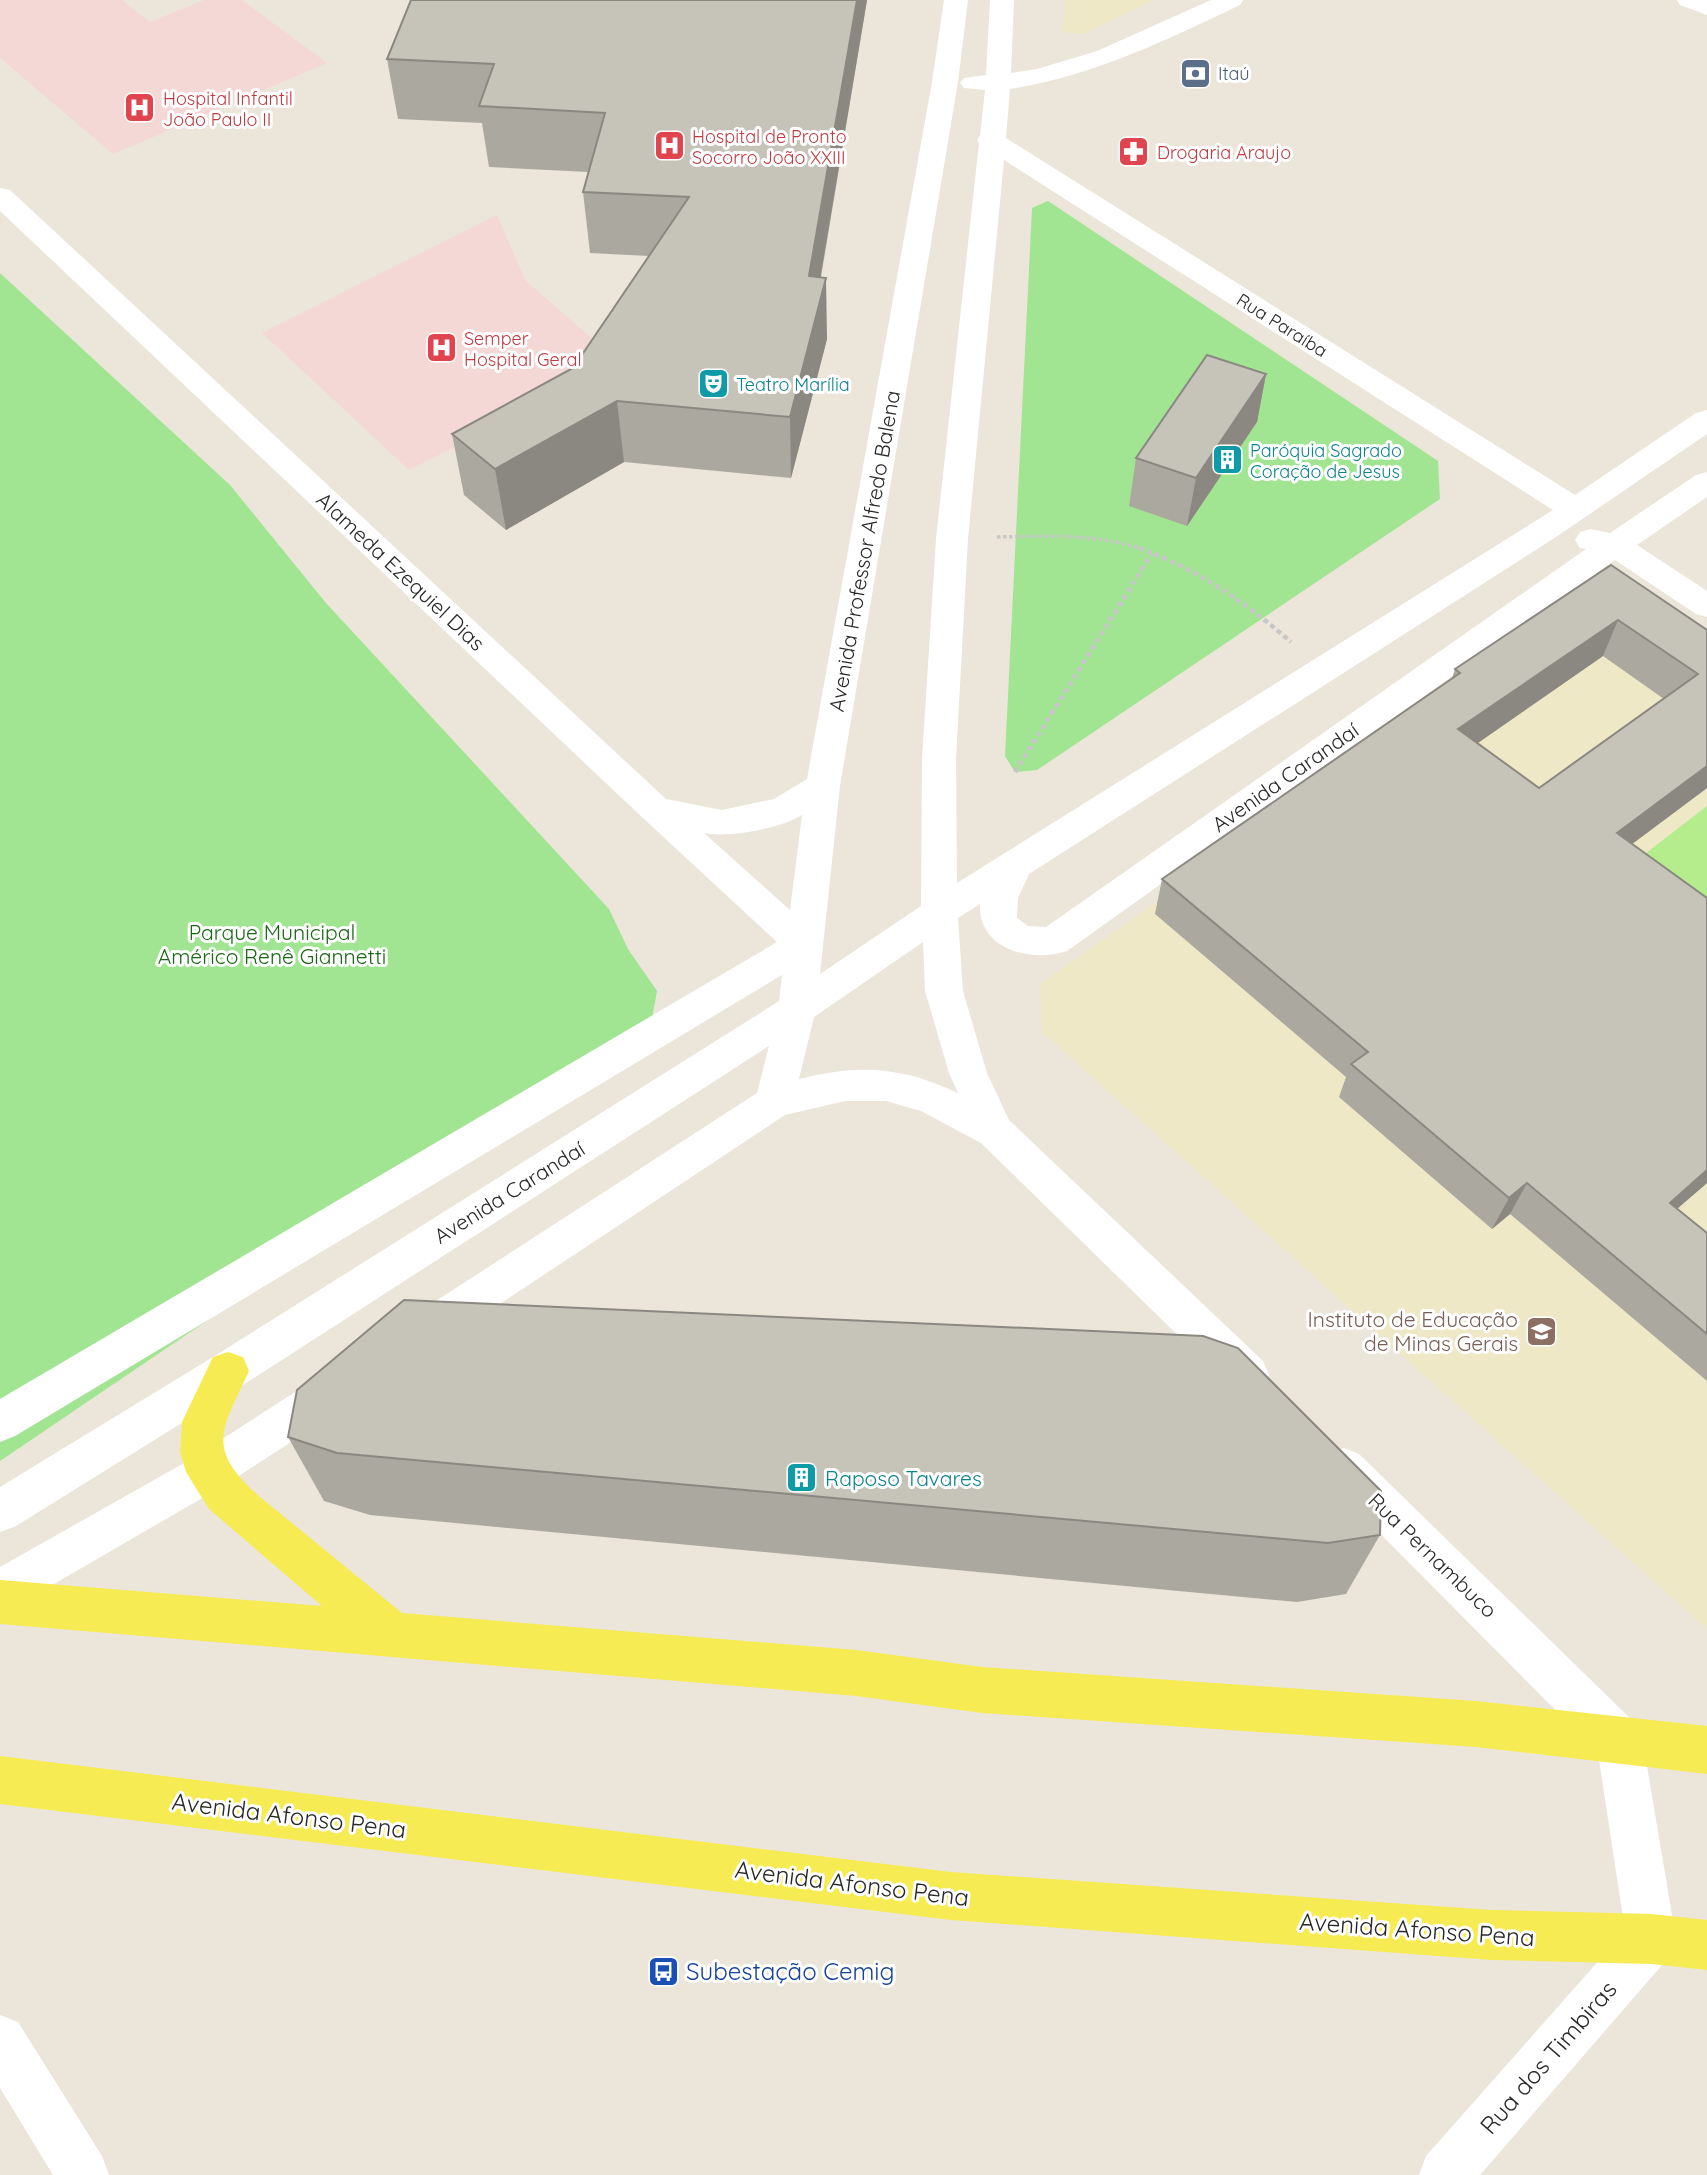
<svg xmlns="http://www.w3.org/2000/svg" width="1707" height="2175" font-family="Quicksand,sans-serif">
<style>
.education{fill:#eee8c7}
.medical{fill:#f3d8d5}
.green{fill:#a1e592}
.pitch{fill:#b5ed8d}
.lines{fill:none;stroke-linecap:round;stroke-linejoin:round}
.path-far1{stroke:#c7c7c7;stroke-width:3.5;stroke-dasharray:3.5 2.5;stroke-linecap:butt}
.path{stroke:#c7c7c7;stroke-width:4.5;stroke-dasharray:5 3.5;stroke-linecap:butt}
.minor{fill:#fff;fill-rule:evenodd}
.major{fill:#f6eb53;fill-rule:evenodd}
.wall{fill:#aaa89f;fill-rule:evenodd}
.shaded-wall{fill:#8b8882}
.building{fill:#c6c3b9;stroke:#8b8882;stroke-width:2;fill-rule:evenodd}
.labels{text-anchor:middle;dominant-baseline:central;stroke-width:6;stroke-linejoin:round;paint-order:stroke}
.far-service-label{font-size:18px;fill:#4e5e75;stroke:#fff;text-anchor:start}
.far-health-label{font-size:18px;fill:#be3a42;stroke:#fff;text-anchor:start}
.far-street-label{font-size:18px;fill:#282828;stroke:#fff}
.far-culture-label{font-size:18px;fill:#0d838f;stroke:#fff;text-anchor:start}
.street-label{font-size:21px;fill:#282828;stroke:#fff}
.park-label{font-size:21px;fill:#1a6716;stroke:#fff}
.education-label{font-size:21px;fill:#785e54;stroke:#fff;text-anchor:end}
.culture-label{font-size:21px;fill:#0d838f;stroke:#fff;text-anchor:start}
.near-street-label{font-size:24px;fill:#282828;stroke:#fff}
.near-transit-label{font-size:24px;fill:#164399;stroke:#fff;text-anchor:start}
</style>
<rect width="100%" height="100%" fill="#ebe6d9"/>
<!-- education -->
<path class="education" d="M1065,0H1155L1083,34L1062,32Z
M1594,594L1707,665V1629L1042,1032L1040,984Z"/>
<!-- medical -->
<path class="medical" d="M0,0H122L150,22L204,0H242L327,63L113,154L0,58Z
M497,215L525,280L621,364L409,470L262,333Z"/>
<!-- green -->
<path class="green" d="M1048,201L1438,461L1440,499L1037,770L1015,772L1005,756L1032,208Z
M0,273L230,485L326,603L609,909L628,949L657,991L652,1019L0,1461Z"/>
<!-- pitch -->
<path class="pitch" d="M1707,806V911L1633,863Z"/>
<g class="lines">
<!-- path-far1 -->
<path class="path-far1" d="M997,537C1047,536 1096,533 1144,550"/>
<!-- path -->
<path class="path" d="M1139,548C1197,569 1245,602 1291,642
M1015,772L1152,553"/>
<!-- minor -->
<path class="minor" d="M944,0H968L958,82L840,786L820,974L921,906L922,759L936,539L979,143L977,140L980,136L985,90L964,88L960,83L964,78L986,75L990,0H1014L1011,73L1037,69L1097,51L1211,0H1243L1240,5C1165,41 1092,76 1010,89L1006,138L1575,495L1696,413L1707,410V434L1556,537L1029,874L1018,898L1017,918L1028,926L1046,927L1586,549L1580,548L1575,540L1580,532L1591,529L1610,533L1696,475L1707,472V497L1637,545L1707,591V617L1696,614L1615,560L1067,951C1032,963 978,950 980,904L958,918L963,991L987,1073L1009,1120L1263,1361L1269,1375L1263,1389L1248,1394L1233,1389L981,1143L921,1111L886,1101H845L785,1115L438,1345L423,1351L408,1345L402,1332L408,1319L757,1093L769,1046L243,1385L16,1526L0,1532V1487L213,1357L765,1010L779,1001L782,975L15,1436L0,1442V1399L777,942L644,819L0,211V188L10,190L666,799L722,810L774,799L807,779L932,82ZM1004,160L1553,510L957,883L956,759L968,539ZM802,815L790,910L704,833C729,838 779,829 802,815ZM923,942L925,991L949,1073L958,1093C901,1066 859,1064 799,1079L814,1017Z
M1677,0H1707V15L1680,5Z
M335,1371L350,1376L356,1390L350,1404L223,1486L16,1606L0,1613V1567L193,1458L320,1376Z
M1344,1448L1359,1454L1637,1725L1643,1742L1676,1939L1669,1957L1480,2175H1419L1426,2156L1625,1931L1598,1753L1329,1482L1322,1468L1329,1454Z
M0,2015L18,2022L102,2156L109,2175H53L0,2088Z"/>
<!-- major -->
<path class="major" d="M228,1352L243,1357L249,1371C222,1430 204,1448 260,1497L402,1613L856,1650L982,1667L1476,1701L1707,1726V1774L1476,1747L982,1713L856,1696L0,1624V1580L322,1606L209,1509L186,1472L180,1452L182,1422L213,1357Z
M0,1756L951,1872L1492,1910L1651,1914L1707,1920V1970L1651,1964L1492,1960L951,1920L0,1804Z"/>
</g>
<!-- wall -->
<path class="wall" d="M411,0H867L821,277L827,339L791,478L624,462L506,530L464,495L452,434L573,368L649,256L590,253L583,192L588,172L489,167L482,123L398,119L387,59Z
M1266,374L1257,422L1187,526L1129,506L1136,458Z
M1611,565L1707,630V788L1632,844L1707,898V1183L1677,1209L1707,1233V1381L1510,1214L1492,1229L1339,1097L1346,1077L1155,914L1162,879L1452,678L1455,669ZM1603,656L1664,699L1539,788L1478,743Z
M288,1437L1380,1535L1346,1594L1297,1602L370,1515L324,1501Z"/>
<!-- shaded-wall -->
<path class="shaded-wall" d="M857,0H867L811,333L826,278L827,339L791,478L790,417L809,276Z
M1266,374L1257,422L1187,526L1196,478Z
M617,401L624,462L506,530L495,469Z
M1618,620L1603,656L1446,765L1458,729Z
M1707,766V788L1600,868L1617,833Z
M1707,1170V1183L1649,1233L1670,1203Z
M1527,1183L1510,1214L1492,1229L1509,1198Z"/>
<!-- building -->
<path class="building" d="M411,0H857L809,276L826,278L790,417L617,401L495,469L452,434L573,368L689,197L583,192L605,113L479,106L494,64L387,59Z
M1207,355L1266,374L1196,478L1136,458Z
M1611,565L1707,630V766L1617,833L1707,898V1170L1670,1203L1707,1233V1334L1527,1183L1509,1198L1351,1064L1368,1052L1162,879L1460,673L1455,669ZM1618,620L1698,674L1539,788L1458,729Z
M404,1300L1203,1336L1238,1348L1381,1491L1380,1535L1328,1543L337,1453L288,1437L297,1390Z"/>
<!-- icons -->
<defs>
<symbol id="bank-square" viewBox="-11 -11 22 22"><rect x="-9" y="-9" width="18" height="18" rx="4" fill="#5c6f8a" stroke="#fff"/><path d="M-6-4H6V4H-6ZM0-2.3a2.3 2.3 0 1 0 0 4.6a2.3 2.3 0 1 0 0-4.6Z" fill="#fff"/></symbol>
<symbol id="hospital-square" viewBox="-11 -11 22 22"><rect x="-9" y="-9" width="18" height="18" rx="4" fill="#e0444e" stroke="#fff"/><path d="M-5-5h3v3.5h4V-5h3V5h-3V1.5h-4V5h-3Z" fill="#fff"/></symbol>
<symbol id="pharmacy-square" viewBox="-11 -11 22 22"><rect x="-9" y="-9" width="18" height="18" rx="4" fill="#e0444e" stroke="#fff"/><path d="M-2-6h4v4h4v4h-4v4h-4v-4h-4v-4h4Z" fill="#fff"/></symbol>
<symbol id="theatre-square" viewBox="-11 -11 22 22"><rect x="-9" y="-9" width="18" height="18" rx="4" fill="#0f9aa8" stroke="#fff"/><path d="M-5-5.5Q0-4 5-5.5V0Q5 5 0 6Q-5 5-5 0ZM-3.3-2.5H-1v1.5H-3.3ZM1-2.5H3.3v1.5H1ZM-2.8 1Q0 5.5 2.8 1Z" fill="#fff"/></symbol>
<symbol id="building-square" viewBox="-11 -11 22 22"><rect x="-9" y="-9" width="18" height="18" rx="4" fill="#0f9aa8" stroke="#fff"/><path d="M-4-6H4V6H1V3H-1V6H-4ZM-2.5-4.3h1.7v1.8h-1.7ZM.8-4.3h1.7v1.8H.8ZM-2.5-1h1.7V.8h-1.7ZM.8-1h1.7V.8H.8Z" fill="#fff"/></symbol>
<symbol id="school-square" viewBox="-11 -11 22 22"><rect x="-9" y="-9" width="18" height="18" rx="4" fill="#8d6e63" stroke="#fff"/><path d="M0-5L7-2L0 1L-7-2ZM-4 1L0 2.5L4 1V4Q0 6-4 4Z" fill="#fff"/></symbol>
<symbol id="bus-square" viewBox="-11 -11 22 22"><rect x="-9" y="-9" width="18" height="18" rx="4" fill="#1a4fb4" stroke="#fff"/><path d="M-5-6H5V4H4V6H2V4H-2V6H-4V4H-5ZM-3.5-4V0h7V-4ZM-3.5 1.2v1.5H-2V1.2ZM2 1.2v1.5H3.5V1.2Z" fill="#fff"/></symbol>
</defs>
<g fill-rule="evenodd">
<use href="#bank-square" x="1178" y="56" width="35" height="35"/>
<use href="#hospital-square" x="122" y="90" width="35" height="35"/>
<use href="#hospital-square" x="652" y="128" width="35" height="35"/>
<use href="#pharmacy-square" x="1116" y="134" width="35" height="35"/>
<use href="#hospital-square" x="424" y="330" width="35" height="35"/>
<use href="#theatre-square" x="696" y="366" width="35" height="35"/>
<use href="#building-square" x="1210" y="442" width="35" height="35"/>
<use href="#school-square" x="1524" y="1314" width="35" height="35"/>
<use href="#building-square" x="784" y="1460" width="35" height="35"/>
<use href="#bus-square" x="646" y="1954" width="35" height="35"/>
</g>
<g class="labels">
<!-- far-service labels -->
<g class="far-service-label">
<text x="1218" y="73">Itaú</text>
</g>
<!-- far-health labels -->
<g class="far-health-label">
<text x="163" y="98">Hospital Infantil<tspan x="163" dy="21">João Paulo II</tspan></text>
<text x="692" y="136">Hospital de Pronto<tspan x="692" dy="21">Socorro João XXIII</tspan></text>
<text x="1157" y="152">Drogaria Araujo</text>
<text x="464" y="338">Semper<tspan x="464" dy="21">Hospital Geral</tspan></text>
</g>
<!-- far-street labels -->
<g class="far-street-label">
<text transform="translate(1282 325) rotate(32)">Rua Paraíba</text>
</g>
<!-- far-culture labels -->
<g class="far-culture-label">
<text x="736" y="384">Teatro Marília</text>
<text x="1250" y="450">Paróquia Sagrado<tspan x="1250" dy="21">Coração de Jesus</tspan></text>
</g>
<!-- street labels -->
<g class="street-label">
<text transform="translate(864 551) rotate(-80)">Avenida Professor Alfredo Balena</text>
<text transform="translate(401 571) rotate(43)">Alameda Ezequiel Dias</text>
<text transform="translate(1285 777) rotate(-35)">Avenida Carandaí</text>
<text transform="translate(509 1192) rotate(-32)">Avenida Carandaí</text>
<text transform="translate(1433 1555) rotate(44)">Rua Pernambuco</text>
</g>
<!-- park labels -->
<g class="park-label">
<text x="272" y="932">Parque Municipal<tspan x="272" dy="24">Américo Renê Giannetti</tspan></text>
</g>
<!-- education labels -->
<g class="education-label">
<text x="1518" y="1319">Instituto de Educação<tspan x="1518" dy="24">de Minas Gerais</tspan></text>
</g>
<!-- culture labels -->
<g class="culture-label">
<text x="825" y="1478">Raposo Tavares</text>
</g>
<!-- near-street labels -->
<g class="near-street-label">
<text transform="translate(289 1815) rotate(7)">Avenida Afonso Pena</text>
<text transform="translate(852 1883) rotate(7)">Avenida Afonso Pena</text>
<text transform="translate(1417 1929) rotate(4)">Avenida Afonso Pena</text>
<text transform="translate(1548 2057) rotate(-49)">Rua dos Timbiras</text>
</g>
<!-- near-transit labels -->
<g class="near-transit-label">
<text x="686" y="1971">Subestação Cemig</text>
</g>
</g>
</svg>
